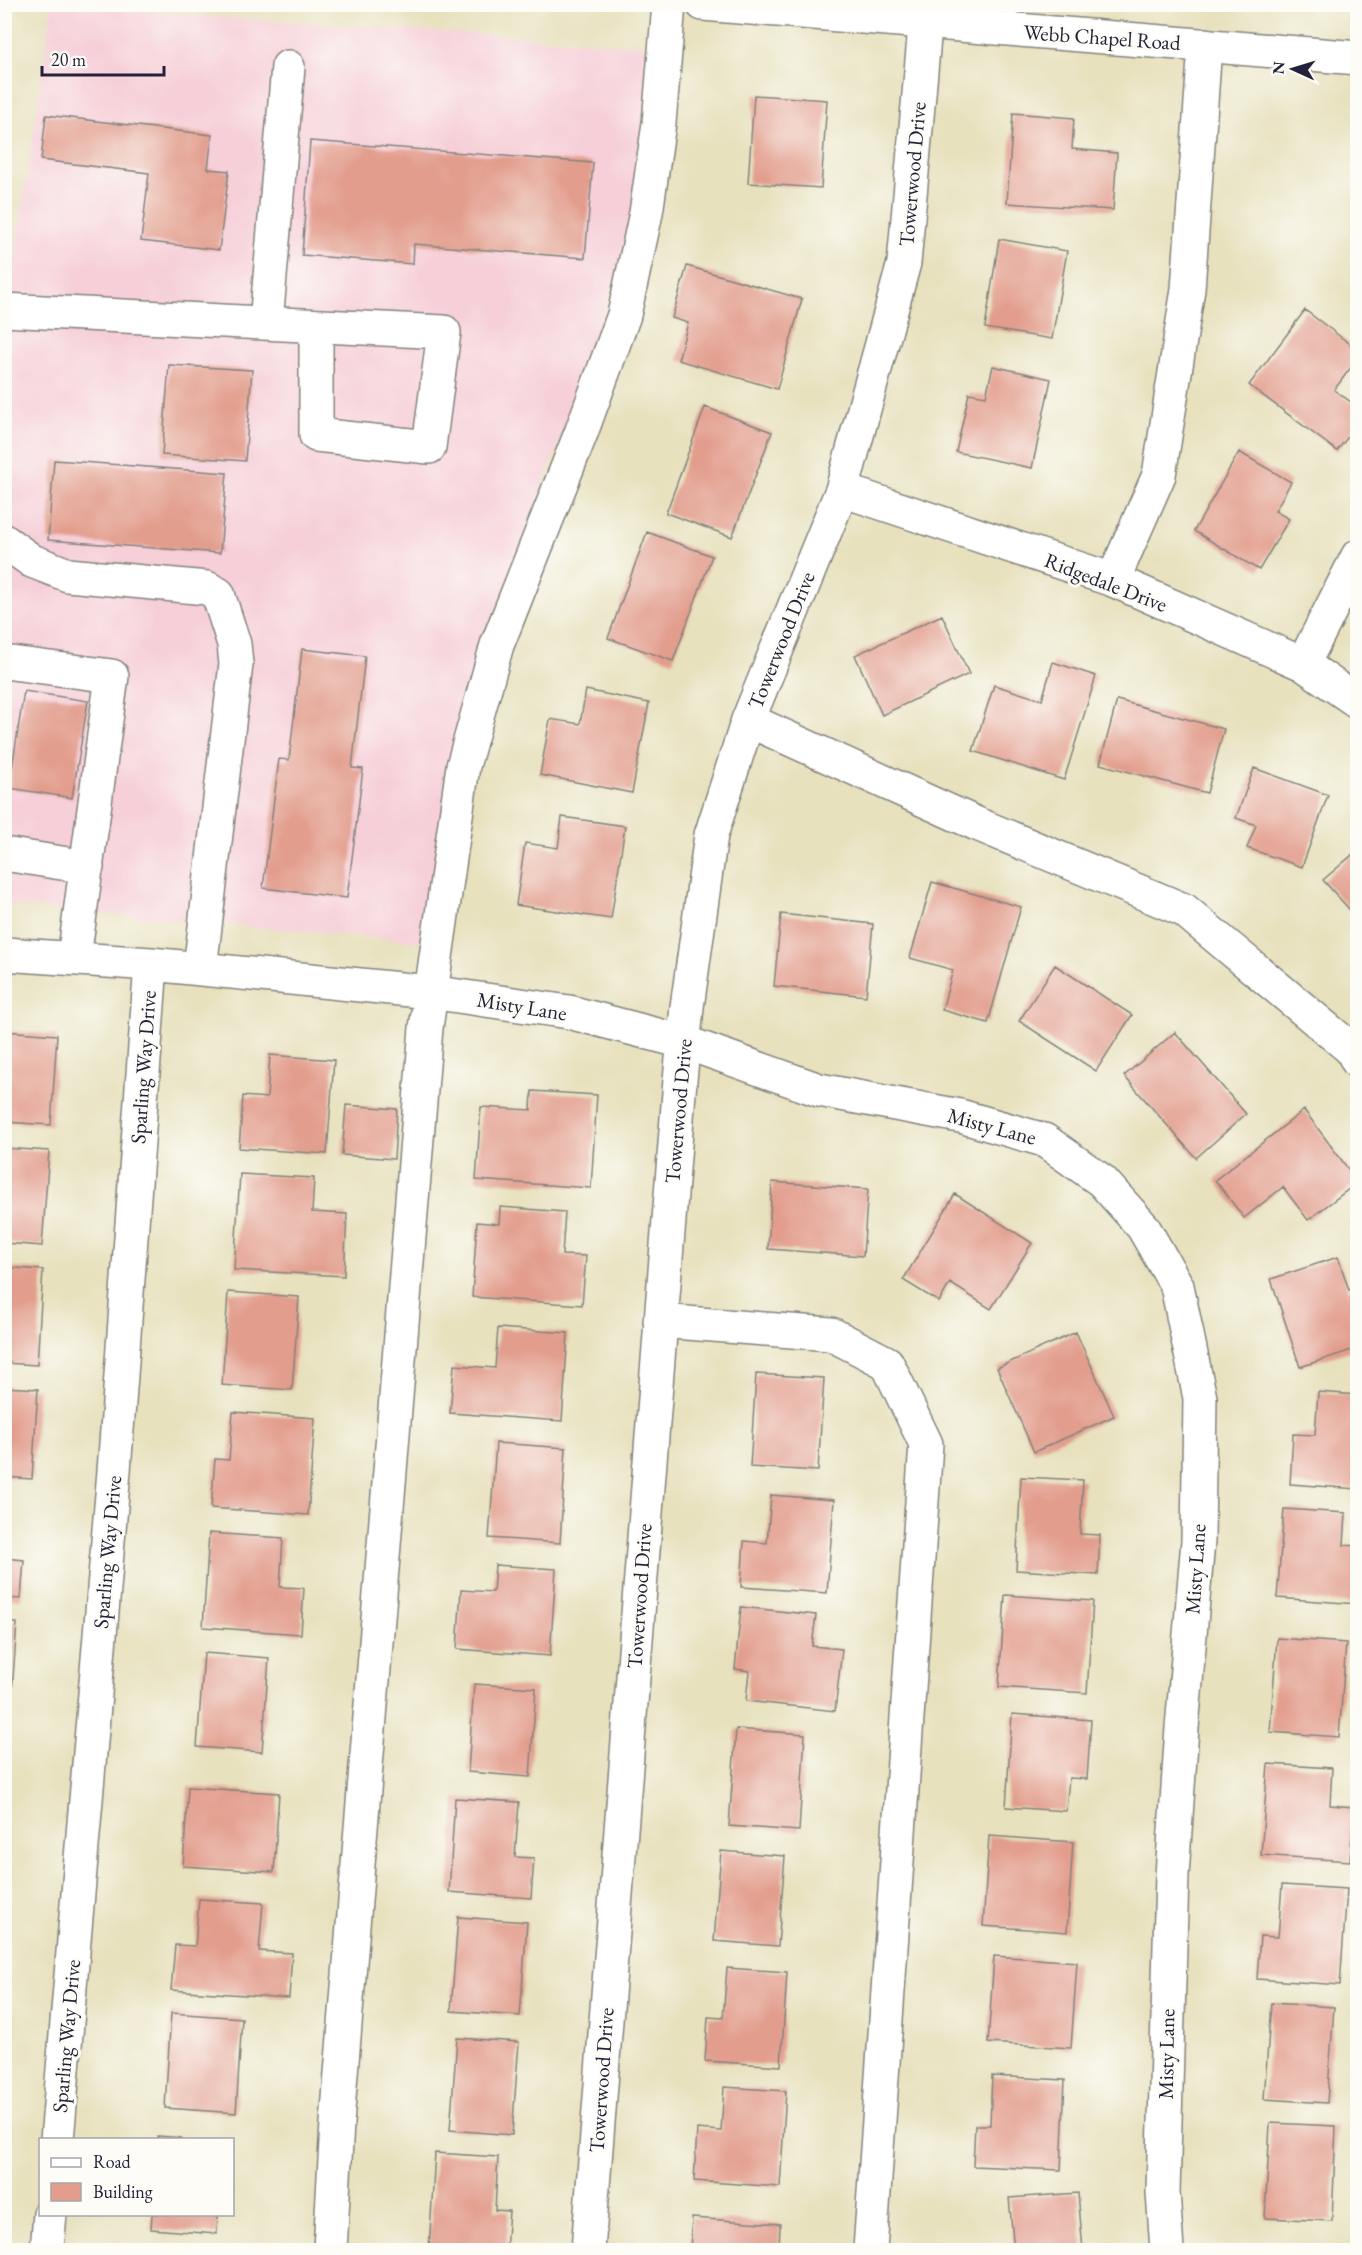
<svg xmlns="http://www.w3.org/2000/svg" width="1362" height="2255" font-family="'EB Garamond',serif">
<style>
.built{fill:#f6cfd8}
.building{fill:#e29d8d}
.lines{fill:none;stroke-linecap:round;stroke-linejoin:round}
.minor-casing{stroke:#84827c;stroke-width:36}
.major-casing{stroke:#84827c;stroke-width:36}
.minor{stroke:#fff;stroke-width:33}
.major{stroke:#fff;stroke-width:33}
.labels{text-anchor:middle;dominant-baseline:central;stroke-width:6;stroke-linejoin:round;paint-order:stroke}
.street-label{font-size:21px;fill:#22223b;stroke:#fdfcf7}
</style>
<rect width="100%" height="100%" fill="#fdfcf7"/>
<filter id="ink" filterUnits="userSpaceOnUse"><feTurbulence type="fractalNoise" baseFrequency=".0167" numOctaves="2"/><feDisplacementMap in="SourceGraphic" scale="12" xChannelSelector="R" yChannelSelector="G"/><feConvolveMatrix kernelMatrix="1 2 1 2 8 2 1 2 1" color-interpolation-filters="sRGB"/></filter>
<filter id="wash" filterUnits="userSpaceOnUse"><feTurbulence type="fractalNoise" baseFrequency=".008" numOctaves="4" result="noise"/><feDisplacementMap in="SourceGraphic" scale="24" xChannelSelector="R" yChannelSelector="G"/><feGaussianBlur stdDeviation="1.35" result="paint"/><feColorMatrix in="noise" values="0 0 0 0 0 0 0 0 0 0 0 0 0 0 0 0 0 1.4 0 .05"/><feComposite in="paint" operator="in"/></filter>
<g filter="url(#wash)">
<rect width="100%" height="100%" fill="#e7e1be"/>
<!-- built -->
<path class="built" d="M52,6L654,46L627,237L585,375L490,624L424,942L5,905V324Z"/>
<g id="blocks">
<!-- building -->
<path class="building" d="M754,95L827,100L821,188L748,183Z
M1013,113L1074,118L1072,149L1117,153L1113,210L1007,203Z
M46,115L212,135L208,169L229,171L219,250L141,241L149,173L41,160Z
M310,141L593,163L585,258L414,244L413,264L302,255Z
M999,239L1067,251L1052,339L985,328Z
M687,266L802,299L777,389L678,360L688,323L672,318Z
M1305,310L1358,350V358L1334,390L1358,407V424L1337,451L1249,385Z
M169,365L252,370L245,461L162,455Z
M993,366L1051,379L1032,468L956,452L969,393L986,396Z
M705,407L772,432L732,537L666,513Z
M1239,452L1291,482L1275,511L1289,519L1259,570L1194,531Z
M54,460L227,473L220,553L48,540Z
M647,532L712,556L673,661L608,638Z
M942,615L969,674L882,715L855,655Z
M302,649L365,656L352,768L363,769L347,898L263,888L279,759L289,760Z
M1053,662L1096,676L1064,780L973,751L994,685L1042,700Z
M586,690L649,703L632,793L540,775L550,719L580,724Z
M24,691L88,701L72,798L9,788Z
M1117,700L1224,729L1207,793L1100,764Z
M1254,768L1328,795L1302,867L1247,848L1256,825L1236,818Z
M562,817L625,826L611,919L516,905L525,843L558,848Z
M1358,850V919L1323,880Z
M932,882L1021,907L988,1023L942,1010L953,970L910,958Z
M781,914L873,924L866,996L774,986Z
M1055,965L1132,1015L1096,1071L1019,1021Z
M4,1031L57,1035L51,1125L4,1122Z
M1175,1032L1246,1114L1196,1158L1124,1076Z
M270,1055L334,1060L327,1154L239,1148L243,1096L267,1098Z
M532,1091L597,1095L591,1188L476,1180L481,1107L531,1110Z
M346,1105L397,1109L394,1159L342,1155Z
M1304,1110L1358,1182L1308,1220L1283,1187L1244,1218L1215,1180Z
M4,1148L49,1151L42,1246L4,1243Z
M240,1174L314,1178L312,1212L347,1214L344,1276L234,1270Z
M772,1182L868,1189L863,1256L768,1249Z
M955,1194L1032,1243L991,1309L950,1283L939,1302L903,1280Z
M500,1207L565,1212L562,1255L586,1256L582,1305L472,1297L477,1222L499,1224Z
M1338,1257L1349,1290L1358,1287V1348L1300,1367L1271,1279Z
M4,1267L43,1270L37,1365L4,1363Z
M228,1292L299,1297L292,1390L222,1385Z
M498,1328L568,1333L562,1421L450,1413L454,1365L495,1368Z
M1076,1332L1114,1416L1034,1452L997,1368Z
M756,1374L824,1378L818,1471L750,1467Z
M4,1387L38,1389L32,1479L4,1477Z
M1318,1392L1358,1395V1489L1290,1484L1293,1434L1315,1435Z
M233,1412L315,1418L308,1515L211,1508L215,1459L229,1460Z
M496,1443L566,1448L560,1543L489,1538Z
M1021,1477L1083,1480L1080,1534L1100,1535L1098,1575L1016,1570Z
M771,1495L834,1500L827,1593L741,1587L744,1541L767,1543Z
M1284,1509L1346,1513L1344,1545L1358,1546V1604L1277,1598Z
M209,1533L283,1538L280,1587L304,1588L301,1634L203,1627Z
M4,1558L24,1560L21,1599L4,1598Z
M495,1565L556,1569L550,1656L457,1649L461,1590L493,1592Z
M1005,1595L1093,1601L1087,1693L999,1687Z
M741,1607L816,1615L812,1646L842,1649L835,1711L746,1701L749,1671L735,1669Z
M4,1623H17L10,1719L4,1718Z
M1277,1638L1346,1643L1339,1737L1270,1732Z
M204,1653L269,1658L262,1752L197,1747Z
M474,1684L536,1688L530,1777L468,1772Z
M1012,1714L1091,1720L1087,1779L1069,1778L1066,1811L1006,1807Z
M736,1729L805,1734L799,1831L729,1826Z
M1268,1764L1332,1768L1330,1805L1354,1807L1350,1861L1261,1855Z
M188,1787L279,1793L274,1872L183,1866Z
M455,1798L519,1802L515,1857L534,1858L531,1898L449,1892Z
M989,1836L1073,1842L1067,1932L983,1926Z
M721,1851L785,1856L778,1946L714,1941Z
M1282,1885L1347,1889L1340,1985L1257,1979L1260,1936L1278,1937Z
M199,1899L263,1903L259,1951L292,1953L289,1998L171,1990L175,1945L195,1946Z
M458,1917L527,1922L520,2016L451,2011Z
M994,1956L1077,1962L1071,2048L988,2043Z
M727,1968L787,1972L781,2066L705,2061L708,2017L723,2018Z
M1271,2003L1334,2007L1327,2103L1264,2099Z
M171,2013L242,2018L236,2113L165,2108Z
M457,2038L519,2042L512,2135L450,2130Z
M992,2076L1065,2080L1061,2170L973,2166L975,2125H990Z
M724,2087L786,2091L780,2187L694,2181L697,2129L721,2131Z
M1270,2123L1336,2126L1332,2221L1265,2218Z
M158,2136L181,2138V2140H158Z
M435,2153L498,2157L495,2210L509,2211L506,2250L429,2249Z
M1078,2193L1083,2250H1014L1009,2198Z
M152,2214H218L217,2234L151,2229Z
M692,2218L780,2224L779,2250H690Z"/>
</g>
</g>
<g filter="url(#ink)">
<use href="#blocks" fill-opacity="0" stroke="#84827c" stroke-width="1.5"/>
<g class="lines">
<defs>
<path id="minor" d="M4,310L444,332L429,447L316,435V326
M266,323L288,67
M842,490L1113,580L1303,664L1358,702
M4,541L32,561L68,575L207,588L218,594L234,644L236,664L200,969
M1113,580L1159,475L1188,289L1205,45
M4,662L112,676L74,958
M1303,664L1358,556
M748,720L977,824L1184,910L1351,1049L1358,1062
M4,854L87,867
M4,954L151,964L430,992L569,1012L684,1042L819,1090L960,1116L1044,1140L1102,1181L1143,1227L1177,1286L1200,1398L1198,1541L1182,1728L1172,1875L1163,2192L1167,2250
M660,1321L831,1334L887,1363L926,1444L870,2250
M57,2140L114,1471L151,964
M47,2250L50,2214
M330,2250L337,2123L426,1028L463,766L497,645L581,433L624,315L646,213L659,123L669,4
M588,2250L680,1080L687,1007L711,835L748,720L842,490L904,263L927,4"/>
<path id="major" d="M703,4L1358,58"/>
</defs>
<!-- minor casing -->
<use href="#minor" class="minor-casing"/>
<!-- major casing -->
<use href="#major" class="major-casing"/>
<!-- minor -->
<use href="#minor" class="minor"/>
<!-- major -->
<use href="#major" class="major"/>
</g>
</g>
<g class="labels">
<!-- street labels -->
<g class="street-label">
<text transform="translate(1102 37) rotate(4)">Webb Chapel Road</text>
<text transform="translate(912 174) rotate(-85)">Towerwood Drive</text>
<text transform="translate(1106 582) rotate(21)">Ridgedale Drive</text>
<text transform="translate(781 640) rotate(-68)">Towerwood Drive</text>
<text transform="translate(522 1006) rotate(9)">Misty Lane</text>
<text transform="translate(143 1067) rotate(-86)">Sparling Way Drive</text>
<text transform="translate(678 1111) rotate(-85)">Towerwood Drive</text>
<text transform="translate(992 1126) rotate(15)">Misty Lane</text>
<text transform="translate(107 1552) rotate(-85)">Sparling Way Drive</text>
<text transform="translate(1195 1569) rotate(-86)">Misty Lane</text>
<text transform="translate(639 1596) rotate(-86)">Towerwood Drive</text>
<text transform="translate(66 2036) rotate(-85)">Sparling Way Drive</text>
<text transform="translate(1166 2054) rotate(-89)">Misty Lane</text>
<text transform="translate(601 2080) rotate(-86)">Towerwood Drive</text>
</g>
</g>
<!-- margin -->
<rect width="1362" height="2255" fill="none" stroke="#fdfcf7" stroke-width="24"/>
<!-- legend -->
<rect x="39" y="2138" width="195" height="78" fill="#fdfcf7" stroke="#a5a5ac" stroke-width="1.5"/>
<rect x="51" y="2158" width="30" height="9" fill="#ffffff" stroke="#a5a5ac" stroke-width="1.5"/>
<text x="93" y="2168" font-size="18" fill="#22223b">Road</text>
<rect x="51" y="2183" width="30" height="18" fill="#e29d8d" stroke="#a5a5ac" stroke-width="1.5"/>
<text x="93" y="2198" font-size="18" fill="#22223b">Building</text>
<!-- north arrow -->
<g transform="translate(1293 69) rotate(274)" stroke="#fdfcf7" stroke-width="4.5" paint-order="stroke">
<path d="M0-4.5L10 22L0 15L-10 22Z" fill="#22223b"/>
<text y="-9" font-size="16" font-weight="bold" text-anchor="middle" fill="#22223b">N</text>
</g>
<!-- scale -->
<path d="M42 66v9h122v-9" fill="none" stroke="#22223b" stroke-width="3"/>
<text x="51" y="66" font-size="18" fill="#22223b" stroke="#fdfcf7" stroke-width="4.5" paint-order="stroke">20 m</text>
</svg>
